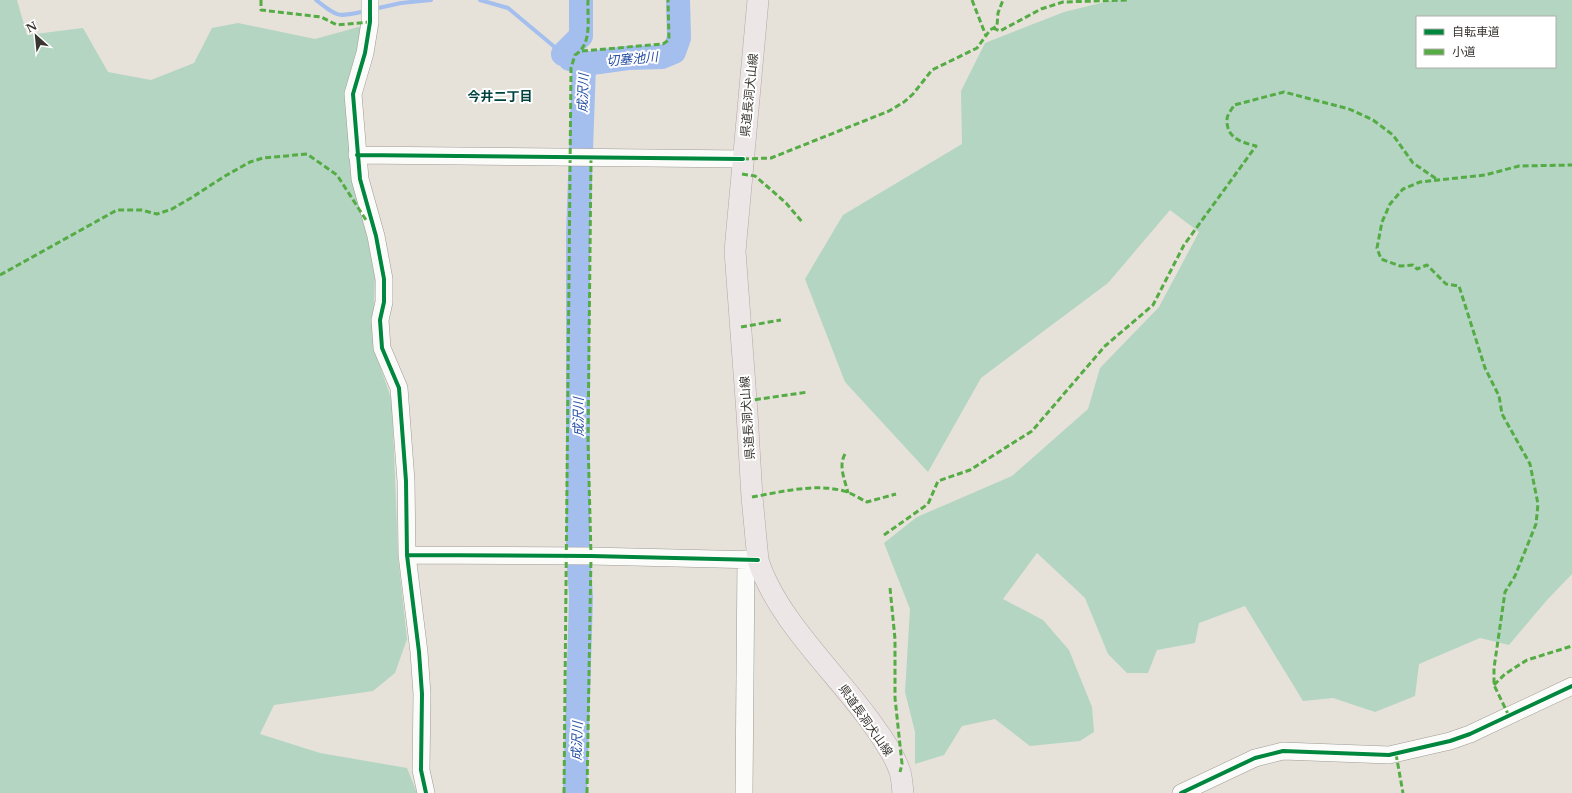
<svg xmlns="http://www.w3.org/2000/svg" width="1572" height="793" font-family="'Libre Baskerville','Noto Sans JP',serif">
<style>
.green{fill:#b3d5c1;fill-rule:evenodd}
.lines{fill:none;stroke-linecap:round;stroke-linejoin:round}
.stream{stroke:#a4beee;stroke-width:4}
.river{stroke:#a4beee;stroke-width:24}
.minor-casing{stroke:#9e9b95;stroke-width:18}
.major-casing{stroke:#b3a7a5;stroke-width:22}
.minor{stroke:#fbfbf9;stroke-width:17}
.major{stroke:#ece6e6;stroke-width:21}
.quiet{stroke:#55ac45;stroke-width:3;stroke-dasharray:6 3;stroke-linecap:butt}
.cycleway-casing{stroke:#fff;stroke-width:6}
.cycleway{stroke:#00873e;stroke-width:4}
.labels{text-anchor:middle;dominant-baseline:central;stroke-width:4;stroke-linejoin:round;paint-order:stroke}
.street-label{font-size:12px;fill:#393530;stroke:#fff}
.water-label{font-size:13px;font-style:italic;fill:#2751a5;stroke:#fff}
.neighbourhood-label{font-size:13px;font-weight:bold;fill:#00423e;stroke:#fff}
</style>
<rect width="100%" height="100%" fill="#e6e2da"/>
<!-- green -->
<path class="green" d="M0,0H17L27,35L83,28L108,72L151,80L194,63L212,28L238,23L315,39L362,26L347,93L355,180L375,275L373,346L392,401L398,556L407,639L395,673L373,691L274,705L260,734L320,753L407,768L417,793H0Z
M1113,0H1572V574L1547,600L1509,645L1480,638L1419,664L1415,696L1375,712L1333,698L1303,701L1245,606L1199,623L1195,643L1157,650L1148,673H1127L1108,654L1085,598L1037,553L1003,599L1043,620L1069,650L1092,707L1094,732L1080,741L1030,746L995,719L962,726L944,755L915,764V732L905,692L910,609L884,543L917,517L1012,476L1088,409L1100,368L1159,307L1199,232L1170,210L1108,283L981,378L928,472L845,382L805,279L843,215L962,144L961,91L985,43L1064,12ZM1417,17H1555V67H1417Z"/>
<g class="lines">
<!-- stream -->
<path class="stream" d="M316,0C339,18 337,17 366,11
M480,0L508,8L563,54
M374,9L401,3L431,0"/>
<!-- river -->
<path class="river" d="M563,54L584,64L578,235V550L581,597L575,793
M563,54L581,36V0
M570,59L584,64L628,58L662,57L674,52L679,38L678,0"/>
<defs>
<path id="minor" d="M370,0V22L365,53L353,94L360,179L376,236L384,279V302L380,320L382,348L399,388L406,481L407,555L419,652L422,694L421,770L426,793
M357,155L743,159
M407,555L591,556L758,560
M744,793L746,559
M1181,793L1255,758L1283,751L1389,755L1450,741L1470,734L1572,686"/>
<path id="major" d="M758,0L735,251L747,413L752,497L758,560C776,618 835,672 871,722C881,736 893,752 899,769C902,776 902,785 903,793"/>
</defs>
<!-- minor casing -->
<use href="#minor" class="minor-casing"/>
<!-- major casing -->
<use href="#major" class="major-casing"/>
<!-- minor -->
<use href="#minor" class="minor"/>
<!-- major -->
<use href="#major" class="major"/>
<!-- quiet -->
<path class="quiet" d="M261,0V10L321,17L337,25L370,22
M972,0L986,36
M993,28L1000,31L1041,9L1063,2L1128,0
M582,51L663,44L669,40L668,0
M743,159L771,158L889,111L904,102L913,94L932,70L977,48L990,30L997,26L998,13L1003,0
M742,174L755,176L769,188L786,203L803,223
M0,275L117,210H141L157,214L172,209L191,198L225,176L250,162L263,158L307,154L337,175L366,220L372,219
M741,327L781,320
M746,401L808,392
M845,454C838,466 845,480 848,493
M752,497C781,492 815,483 844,491C852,493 860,499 867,502L896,494
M884,535L928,504L938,481L970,470L1032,431L1105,346L1153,305L1184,245L1256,146C1241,142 1226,138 1227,119C1227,115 1232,109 1234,105L1284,92L1349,109L1373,120L1393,135L1413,163L1438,180
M890,588L895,639V698L902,764L900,772
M1494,685L1505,674L1527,660L1572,646
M1509,716L1494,685V668L1505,592L1515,576L1536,524L1538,504L1530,464L1502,414L1499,396L1485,368L1459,286L1446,284L1427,265L1417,269L1413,265L1400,266L1381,259L1377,248L1382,222L1390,204L1403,189L1420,182L1485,175L1519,166L1572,165
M1396,754L1403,793
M564,793L571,68L575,55C593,44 587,18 588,0
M587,793L591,556L588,441L591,157"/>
<defs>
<path id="cycleway" d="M370,0V22L365,53L353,94L360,179L376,236L384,279V302L380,320L382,348L399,388L406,481L407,555L419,652L422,694L421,770L426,793
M357,155L743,159
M407,555L591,556L758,560
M1181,793L1255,758L1283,751L1389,755L1450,741L1470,734L1572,686"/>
</defs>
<!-- cycleway casing -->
<use href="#cycleway" class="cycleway-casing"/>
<!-- cycleway -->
<use href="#cycleway" class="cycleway"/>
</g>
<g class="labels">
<!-- street labels -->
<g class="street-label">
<text transform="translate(749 95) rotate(-84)">県道長洞犬山線</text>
<text transform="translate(747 418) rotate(-94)">県道長洞犬山線</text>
<text transform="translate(866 720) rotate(55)">県道長洞犬山線</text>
</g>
<!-- water labels -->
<g class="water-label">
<text transform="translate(632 59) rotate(-5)">切塞池川</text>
<text transform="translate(583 93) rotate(-88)">成沢川</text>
<text transform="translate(578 417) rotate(-90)">成沢川</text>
<text transform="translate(577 741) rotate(-88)">成沢川</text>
</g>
<!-- neighbourhood labels -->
<g class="neighbourhood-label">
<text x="500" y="96">今井二丁目</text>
</g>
</g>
<!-- legend -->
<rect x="1416" y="16" width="140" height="52" fill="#ffffff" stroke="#b0aeac"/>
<rect x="1424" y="29" width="20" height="6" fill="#00873e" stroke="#b0aeac"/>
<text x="1452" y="36" font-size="12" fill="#393530">自転車道</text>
<rect x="1424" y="49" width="20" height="6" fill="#55ac45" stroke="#b0aeac"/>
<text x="1452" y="56" font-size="12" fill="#393530">小道</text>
<!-- north arrow -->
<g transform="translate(36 36) rotate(333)" stroke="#ffffff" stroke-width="3" paint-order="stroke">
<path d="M0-3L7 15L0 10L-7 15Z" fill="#393530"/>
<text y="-6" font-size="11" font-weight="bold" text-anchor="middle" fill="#393530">N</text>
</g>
</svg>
